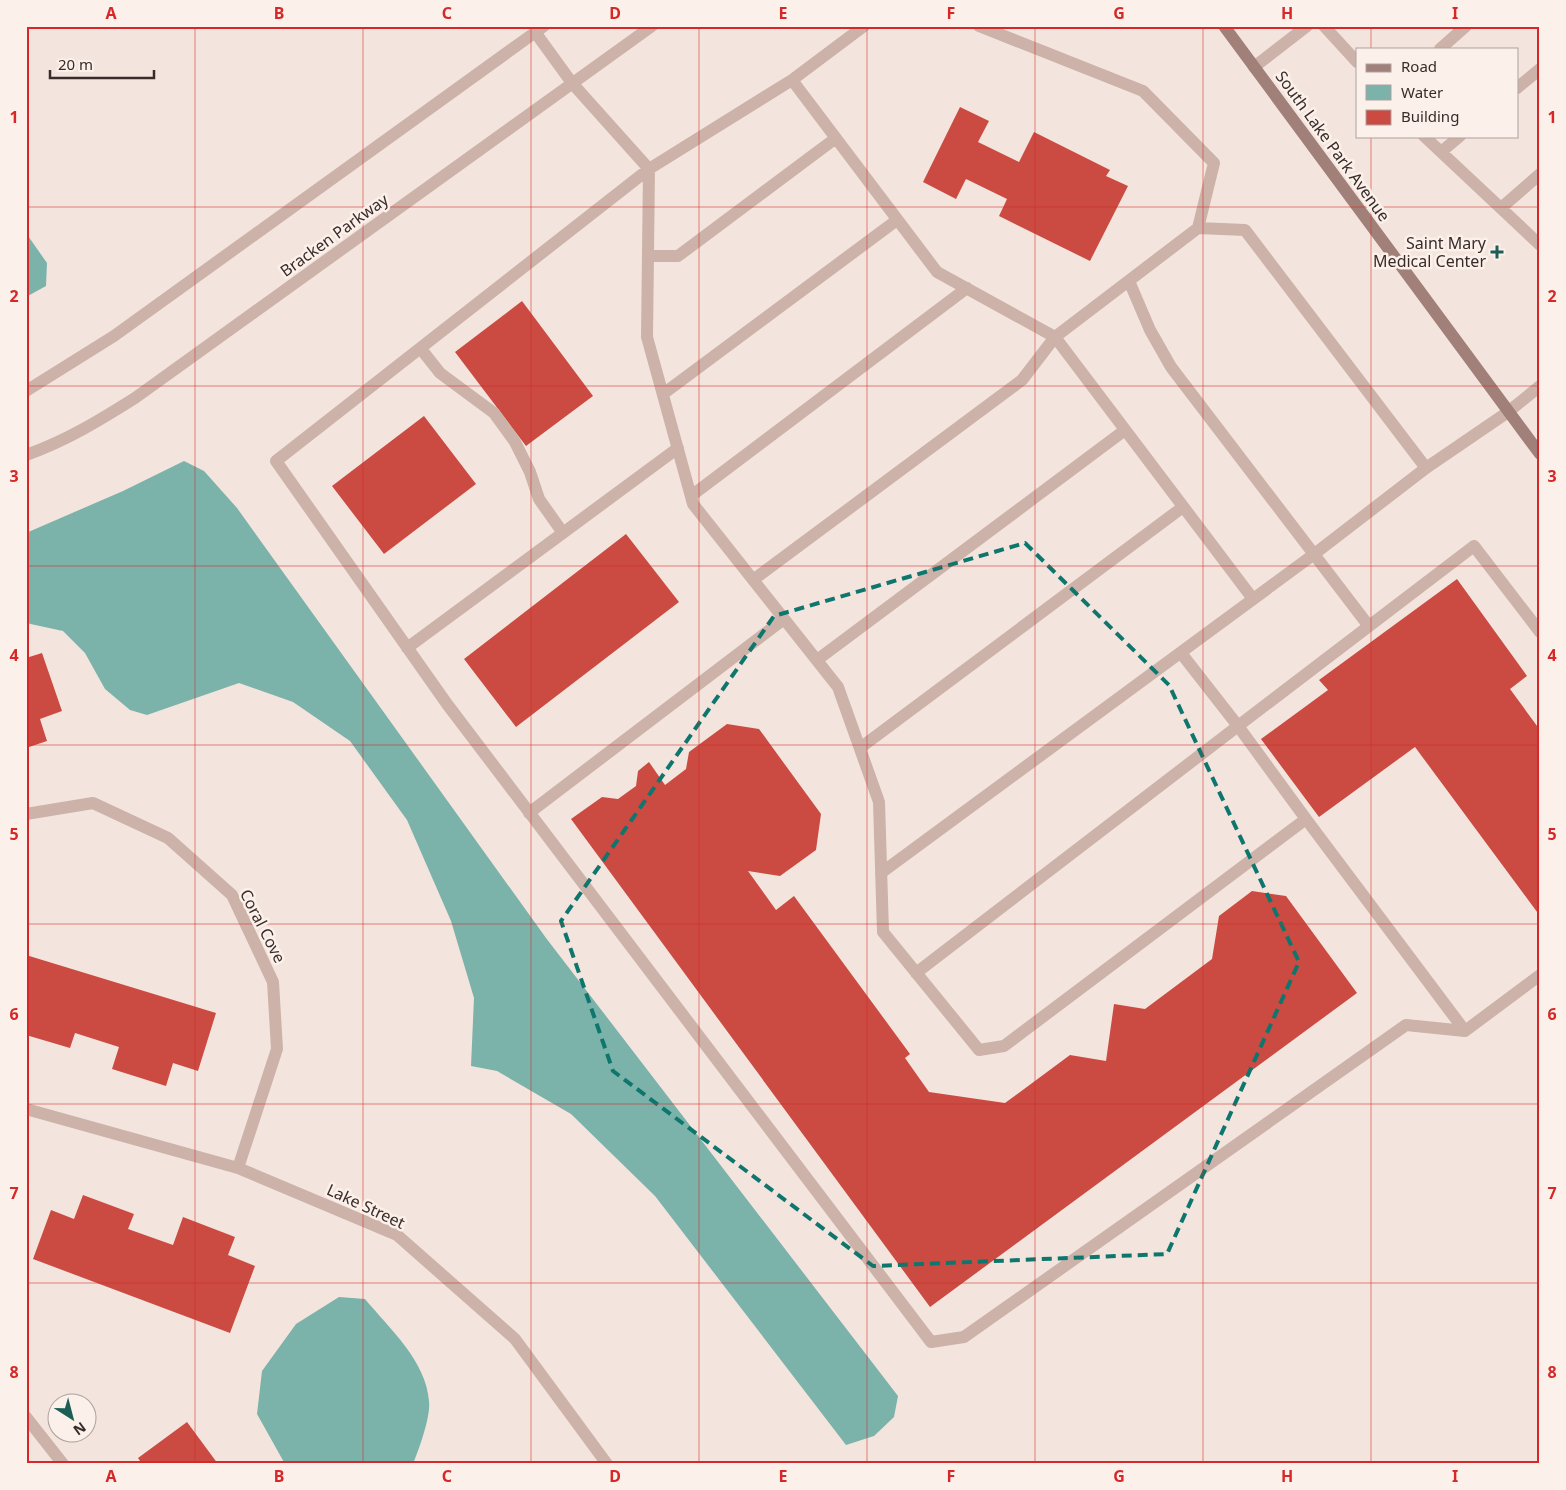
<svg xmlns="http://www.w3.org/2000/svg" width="1566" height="1490" font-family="'Noto Sans',sans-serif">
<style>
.water{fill:#7bb2aa}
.building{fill:#cb4b43}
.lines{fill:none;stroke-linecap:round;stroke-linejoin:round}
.service{stroke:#ccb2a8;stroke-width:12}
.minor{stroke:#ccb2a8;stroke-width:12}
.tertiary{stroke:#ccb2a8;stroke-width:12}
.secondary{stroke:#a08079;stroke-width:12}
.marked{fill:none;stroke:#0f766e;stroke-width:4;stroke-dasharray:10 6;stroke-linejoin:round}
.grid{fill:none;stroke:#d62828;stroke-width:1;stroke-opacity:0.55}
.poi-dot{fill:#1c5d55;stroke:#fbf0ea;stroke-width:2}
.labels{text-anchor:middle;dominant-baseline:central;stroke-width:5;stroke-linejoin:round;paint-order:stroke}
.street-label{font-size:16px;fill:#392b29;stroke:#fbf0ea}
.poi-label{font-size:16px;fill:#392b29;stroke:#fbf0ea;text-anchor:end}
.neatline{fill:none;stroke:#d62828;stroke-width:2}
.grid-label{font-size:16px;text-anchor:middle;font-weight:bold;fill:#d62828}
</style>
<rect width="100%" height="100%" fill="#f3e5dd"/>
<!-- water -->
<path class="water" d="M26,233L47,263L46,286L26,297Z
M184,461L204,471L237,508L546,938L898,1396L894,1417L874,1436L846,1445L655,1196L571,1114L497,1071L471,1066L474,998L451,921L407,820L350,741L293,702L239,683L147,715L130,710L105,689L85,653L63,631L26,623V533L123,491Z
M339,1297L365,1299C390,1329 426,1361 429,1401C431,1416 419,1449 413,1464H285L257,1414L262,1371L296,1324Z"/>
<!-- building -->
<path class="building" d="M960,107L989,121L978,142L1019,162L1034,132L1110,170L1106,176L1128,186L1090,261L999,216L1007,199L966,179L956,199L923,182Z
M522,301L593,396L526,446L455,352Z
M424,416L476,484L384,554L332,486Z
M626,534L679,602L516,727L464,659Z
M1457,579L1527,676L1510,689L1540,730V916L1415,747L1319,817L1261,739L1328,690L1319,680Z
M42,653L62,711L40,719L47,741L26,748V658Z
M727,724L759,729L821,814L816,850L780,876L748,871L776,910L794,896L910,1054L905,1058L929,1092L1005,1103L1070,1055L1106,1061L1114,1004L1145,1009L1212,959L1219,916L1252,891L1286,896L1357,993L930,1307L571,819L602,797L618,799L636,786L638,771L649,762L665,785L686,769L689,752Z
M26,955L216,1013L198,1071L173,1063L166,1086L112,1069L119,1047L75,1033L70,1048L26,1035Z
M83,1195L134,1214L128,1229L173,1245L183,1217L235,1237L228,1255L255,1266L230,1333L33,1259L51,1210L74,1219Z
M187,1422L218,1464H142L138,1458Z"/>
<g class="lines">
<!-- service -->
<path class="service" d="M979,26L1143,91L1214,163L1198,228
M1324,26L1357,62
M1440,49L1466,26
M1254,67L1307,26
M792,80L864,26
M572,83L649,169L647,337L693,504L838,687L879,802L883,932L979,1050L1004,1046L1306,819L1238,726L1474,546L1540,632
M1517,88L1540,69
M1424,136L1540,245
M1441,152L1460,136
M1501,208L1540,174
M648,256H678L836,138
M1129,281L1150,330L1171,367L1368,625
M421,349L440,373L494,413L515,442L530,472L539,499L563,533
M663,394L897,220
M691,496L967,288
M753,580L1022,380L1055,337L1198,228L1245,230L1426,468
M1253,599L1055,337L937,272L792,80L649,169L276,461L447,704L931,1342L964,1337L1406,1025L1465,1031L1540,975
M407,648L678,448
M817,660L1125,430
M860,748L1183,507
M529,813L784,619
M1306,819L1465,1031
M881,873L1313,555L1426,468L1508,412L1540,386
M916,973L1238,726L1181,653"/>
<!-- minor -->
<path class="minor" d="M535,32L572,83
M26,814L93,803L168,838L232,895L273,982L277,1049L238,1168
M26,1109L238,1168L397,1235L515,1339L607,1464
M26,1417L63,1464"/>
<!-- tertiary -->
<path class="tertiary" d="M26,391L114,336L544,26
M26,455C66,441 100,420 135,398L652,26"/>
<!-- secondary -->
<path class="secondary" d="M1224,26L1540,454"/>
</g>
<!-- marked area -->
<path class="marked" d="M1025,543L1169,685L1299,962L1167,1254L873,1266L613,1071L561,921L774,616Z"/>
<!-- grid -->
<path class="grid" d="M195,26V1464M363,26V1464M531,26V1464M699,26V1464M867,26V1464M1035,26V1464M1203,26V1464M1371,26V49M1371,136V1464M26,207H1540M26,386H1540M26,566H1540M26,745H1540M26,924H1540M26,1104H1540M26,1283H1540"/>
<!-- markers -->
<path class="poi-dot" d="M1494.5 244.5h5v5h5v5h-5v5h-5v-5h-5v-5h5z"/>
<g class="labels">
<!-- street labels -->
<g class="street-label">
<text transform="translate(1333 146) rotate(54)">South Lake Park Avenue</text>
<text transform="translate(334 235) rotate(-36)">Bracken Parkway</text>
<text transform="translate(263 926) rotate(63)">Coral Cove</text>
<text transform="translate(366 1206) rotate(25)">Lake Street</text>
</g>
<!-- poi labels -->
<g class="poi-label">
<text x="1486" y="243">Saint Mary<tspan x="1486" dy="18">Medical Center</tspan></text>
</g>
</g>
<!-- border -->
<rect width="1566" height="1490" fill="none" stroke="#fbf0ea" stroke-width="55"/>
<!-- legend -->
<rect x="1356" y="48" width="162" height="90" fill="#fbf0ea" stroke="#ada19d"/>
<rect x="1366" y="64" width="25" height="8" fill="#a08079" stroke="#ada19d"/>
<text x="1401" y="72" font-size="15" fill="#392b29">Road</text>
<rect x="1366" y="85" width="25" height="15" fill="#7bb2aa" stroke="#ada19d"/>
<text x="1401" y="98" font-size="15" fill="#392b29">Water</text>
<rect x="1366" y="110" width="25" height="15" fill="#cb4b43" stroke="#ada19d"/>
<text x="1401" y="122" font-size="15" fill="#392b29">Building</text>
<!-- north arrow -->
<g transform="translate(72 1418) rotate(144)"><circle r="24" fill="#fbf0ea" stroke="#ada19d"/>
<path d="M0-4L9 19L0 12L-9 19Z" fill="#1c5d55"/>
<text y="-8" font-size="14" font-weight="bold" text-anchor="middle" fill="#392b29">N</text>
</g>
<!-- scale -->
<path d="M50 70v8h104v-8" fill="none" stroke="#392b29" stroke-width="2.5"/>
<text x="58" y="70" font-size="15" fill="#392b29" stroke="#fbf0ea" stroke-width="4" paint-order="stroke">20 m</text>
<rect x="28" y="28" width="1510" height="1434" class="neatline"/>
<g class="grid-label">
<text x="111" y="19">A</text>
<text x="279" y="19">B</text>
<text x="447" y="19">C</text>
<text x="615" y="19">D</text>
<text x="783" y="19">E</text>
<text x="951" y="19">F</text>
<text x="1119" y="19">G</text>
<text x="1287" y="19">H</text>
<text x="1455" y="19">I</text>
<text x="14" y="123">1</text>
<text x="1552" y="123">1</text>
<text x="14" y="302">2</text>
<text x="1552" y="302">2</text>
<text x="14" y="482">3</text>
<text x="1552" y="482">3</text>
<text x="14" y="661">4</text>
<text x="1552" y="661">4</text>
<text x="14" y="840">5</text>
<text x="1552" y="840">5</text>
<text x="14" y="1020">6</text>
<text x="1552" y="1020">6</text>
<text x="14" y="1199">7</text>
<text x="1552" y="1199">7</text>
<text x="14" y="1378">8</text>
<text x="1552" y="1378">8</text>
<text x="111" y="1482">A</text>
<text x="279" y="1482">B</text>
<text x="447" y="1482">C</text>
<text x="615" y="1482">D</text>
<text x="783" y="1482">E</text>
<text x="951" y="1482">F</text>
<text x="1119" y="1482">G</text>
<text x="1287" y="1482">H</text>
<text x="1455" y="1482">I</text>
</g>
</svg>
